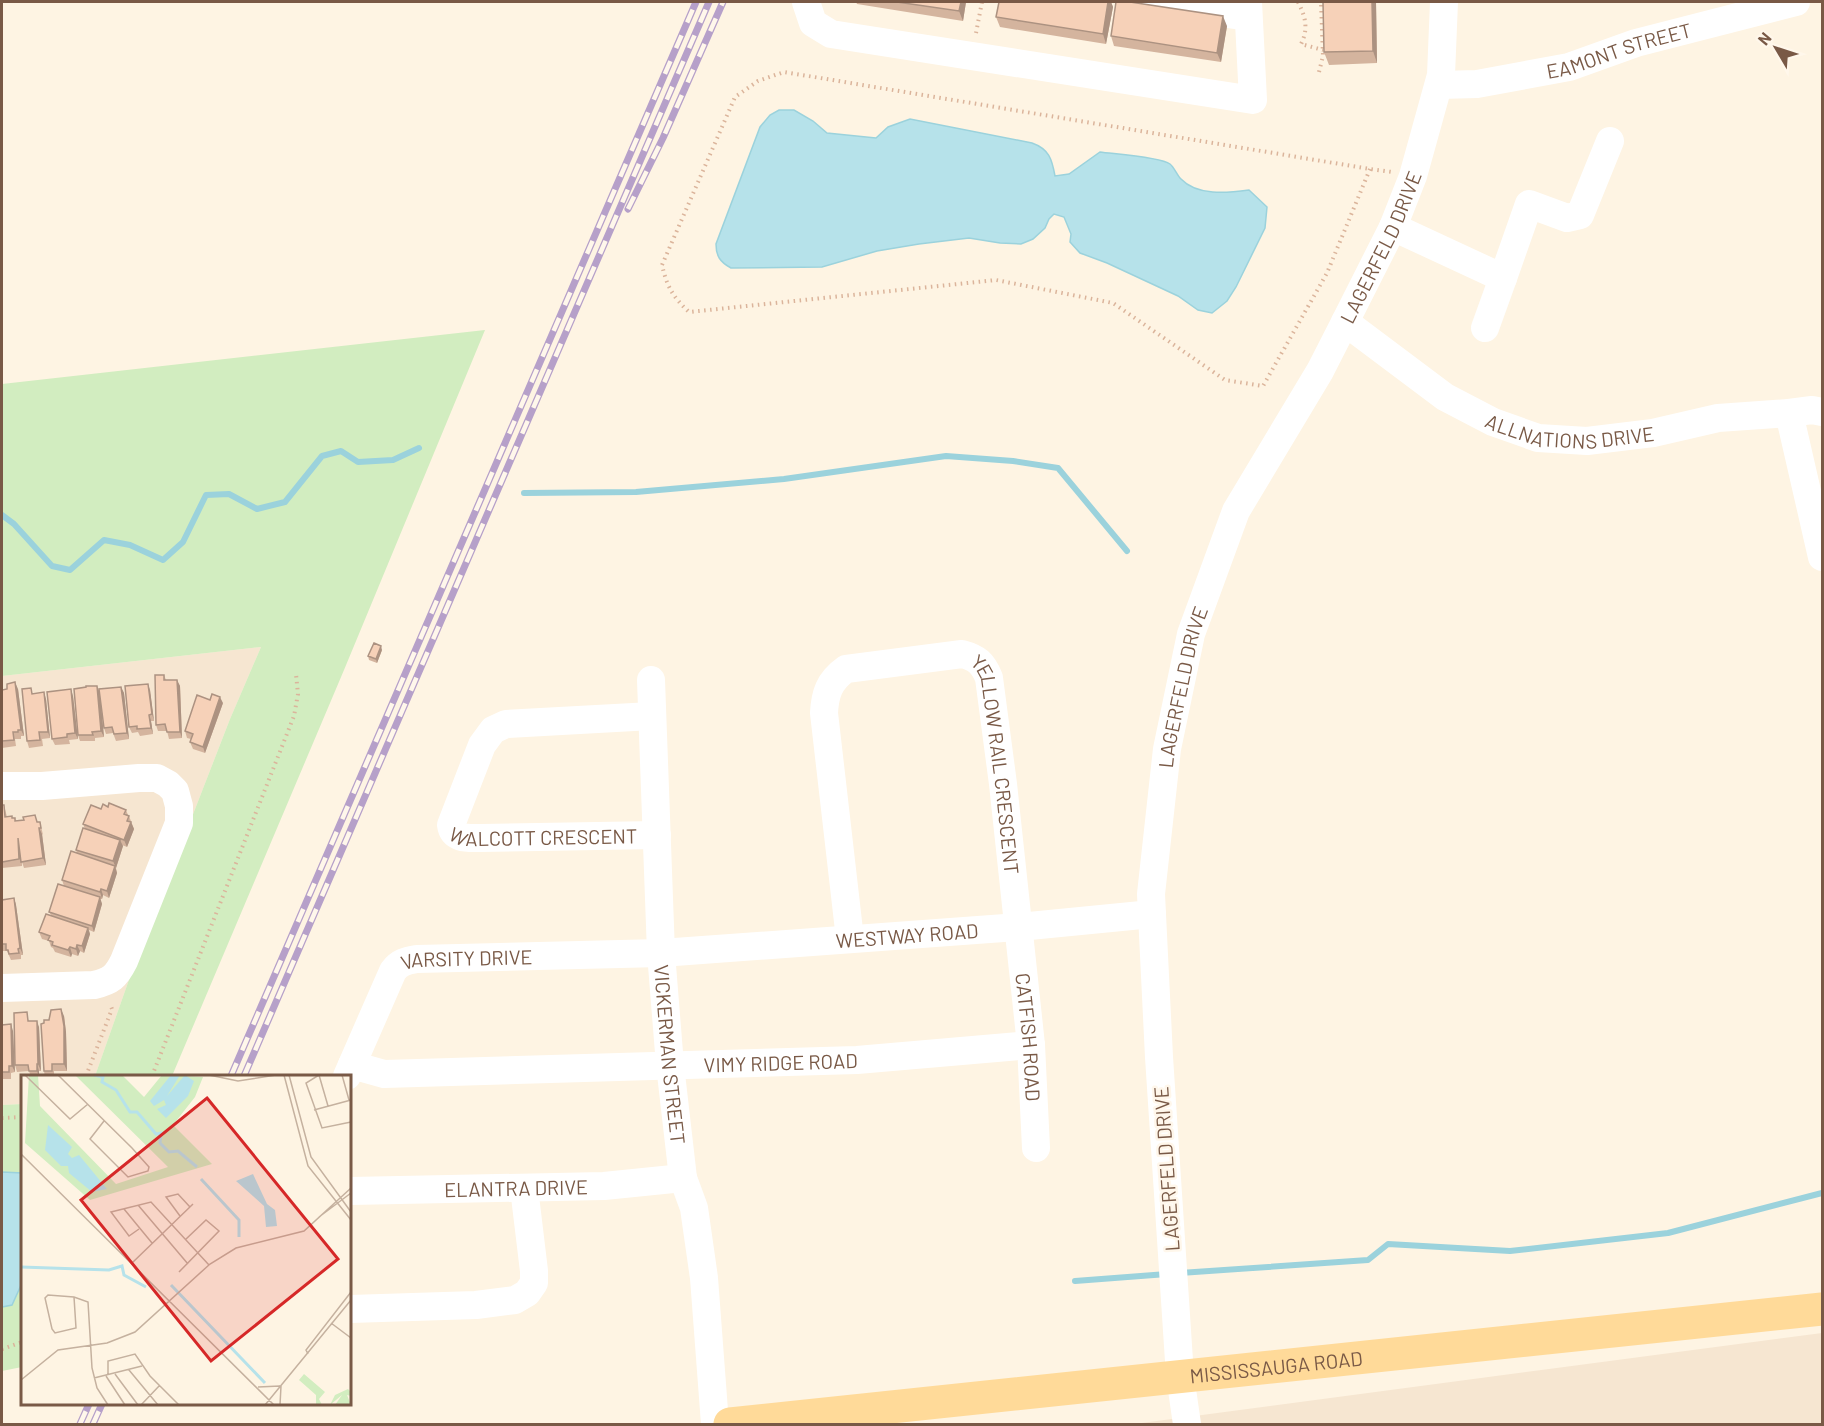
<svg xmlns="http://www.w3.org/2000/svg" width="1824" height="1426" font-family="Barlow,sans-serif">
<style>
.residential{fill:#f6e6d1}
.green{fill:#d2edc0}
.water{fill:#b6e2ea;stroke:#9bd2dc;stroke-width:1.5}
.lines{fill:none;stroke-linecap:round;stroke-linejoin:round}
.stream{stroke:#9bd2dc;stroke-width:6}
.path{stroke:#dbb49b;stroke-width:4;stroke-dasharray:1.5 4.5;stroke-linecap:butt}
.minor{stroke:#fff;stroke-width:28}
.major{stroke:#ffda99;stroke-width:33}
.rail-casing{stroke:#b6a0c9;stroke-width:7}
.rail{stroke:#fff7eb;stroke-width:4.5;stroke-dasharray:14;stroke-linecap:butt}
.wall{fill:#d4b49e}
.shaded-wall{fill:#ac9281}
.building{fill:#f6d1b8;stroke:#ac9281;stroke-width:1.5}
.labels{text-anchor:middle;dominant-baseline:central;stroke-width:5;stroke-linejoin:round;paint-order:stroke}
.street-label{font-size:20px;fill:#795946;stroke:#fff7eb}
.inset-river{fill:none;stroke:#b6e2ea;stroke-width:3}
.inset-road{fill:none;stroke:#c5b19f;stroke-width:1.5}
.view{fill:#d62828;fill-opacity:0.15;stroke:#d62828;stroke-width:3}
.inset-edge{fill:none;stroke:#795946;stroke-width:3}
</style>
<rect width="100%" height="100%" fill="#fef4e3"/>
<!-- residential -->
<path class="residential" d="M261,647L230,719L131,974L95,1076H22V1104L2,1105V676Z
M1822,1333V1424H1134L1549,1369Z"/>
<!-- green -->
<path class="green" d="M485,330L344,670L172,1076H95L131,974L230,719L261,647L2,676V384Z
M22,1104V1367L2,1371V1105Z"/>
<!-- water -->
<path class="water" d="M779,110H794L813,121L827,133L876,138L888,127L910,119L1032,143C1049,149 1052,159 1055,176L1069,174L1100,152C1114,154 1160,157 1170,164C1174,167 1177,175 1181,179C1197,196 1227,193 1249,190L1267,207L1265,228L1236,287L1227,301L1212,313L1198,310L1178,296L1107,263L1080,253L1070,242L1071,234L1064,217L1054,214L1049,219L1045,228L1033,239L1021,244L1000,243L969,238L919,244L877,251L822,267L731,268C720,262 716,256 716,244L760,127L770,115Z
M2,1172L22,1173V1283L12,1305L2,1307Z"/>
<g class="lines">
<!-- stream -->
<path class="stream" d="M524,493L636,492L784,479L946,456L1013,461L1058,468L1127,551
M2,515L14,524L52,566L70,570L104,540L130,545L163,560L183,542L206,495L229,494L257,509L285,502L322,456L341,451L358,462L393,460L419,448
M1180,1273L1368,1260L1388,1244L1510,1251L1668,1233L1822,1193
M1075,1281L1167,1274"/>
<!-- path -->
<path class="path" d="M1298,2C1305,16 1309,28 1301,44L1323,50
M976,33L982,2
M1319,72L1323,56L1321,2
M1370,169L1327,273L1263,386L1225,380L1113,303L996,280L689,312C673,297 667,287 662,265L735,97L758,81L784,72L1370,169L1392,172
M86,1076L112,1009L110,1004
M152,1076L294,716L298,694L296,674
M2,1118L22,1117
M2,1349L22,1342"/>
<!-- minor -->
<g class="minor">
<path d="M806,2L813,23L831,34L1253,100L1248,2"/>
<path d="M1147,2L1248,17"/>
<path id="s1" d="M1439,85L1477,84L1569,67L1636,43L1796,2"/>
<path d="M1393,227L1503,278L1529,204L1567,218L1580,215L1610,141"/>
<path id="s2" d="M1345,322L1445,397L1493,422L1538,438L1587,441L1653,433L1718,418L1789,413L1812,410L1822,412"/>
<path d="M1485,328L1503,278"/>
<path d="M1789,413L1822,557"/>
<path id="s3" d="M651,680L661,953L670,1065L683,1178L694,1208L704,1278L715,1424"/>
<path id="s4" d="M652,716L506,724L493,730L482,745L451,825C453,840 469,838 481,838L657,835"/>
<path d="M2,786H42L139,778H157L168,784L175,791L179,806V823L124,961C116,977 111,981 94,985L2,988"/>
<path id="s5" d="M850,939L824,713C825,694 829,681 846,669L962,654C977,658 983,663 989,678L1003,784L1031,1045L1036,1148"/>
<path id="s6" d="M352,1065L384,1074L857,1060L1031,1045"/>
<path id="s7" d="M347,1076L393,971C400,962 406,961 417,959L661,953L1019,927L1152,914"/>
<path id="s8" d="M350,1191L604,1186L683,1178"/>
<path d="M350,1309L476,1305L515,1300L527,1293L534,1283V1271L524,1188"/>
<path id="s9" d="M1187,1424L1180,1376L1159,1057L1151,894L1167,749L1191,634L1236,511L1320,371L1345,322L1393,227L1413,176L1441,75L1444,2"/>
</g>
<!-- major -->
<path class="major" id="s10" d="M730,1424L1822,1309"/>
<defs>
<path id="rail" d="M628,209L663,138L723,2
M231,1076L696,2
M244,1076L709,2
M80,1424L89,1404
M93,1424L102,1404"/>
</defs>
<!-- rail casing -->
<use href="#rail" class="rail-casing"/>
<!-- rail -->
<use href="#rail" class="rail"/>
</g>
<!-- wall -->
<path class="wall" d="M856,2H966L963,21L857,4Z
M999,2H1111L1113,7L1106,44L1000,27L996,17Z
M1376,2L1377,63L1329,65L1324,52Z
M1227,26L1221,62L1114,46L1111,36Z
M382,650L377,663L369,660L368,656Z
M164,675L166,680H177L180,686L182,738L169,739L167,731H158L156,725Z
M121,687L124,693L129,739L116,741L113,733L106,734L104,728L100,697L104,737L95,738V741H80L78,735L100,692Z
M18,689L24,736H21V739H15L16,746L2,748V690Z
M150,690L154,721H151L153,734L140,736L138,732L132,733L129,727Z
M33,693L46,699L50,738L42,739L43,746L29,748L27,741Z
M73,696L78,739L69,740L70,744L55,745L52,739Z
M223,703L205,753L193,749L190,742L191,739L187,738L185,731Z
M2,805H4L7,817L15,818L16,821L40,822L43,835L42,834L46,865L24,868L22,862V866L2,868Z
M108,807L126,810L128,815L129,816L134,829L127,847L122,845L123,846L116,868L117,873L109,898L103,895L102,899H100L102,904L94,932L89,930L90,934L84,953L80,951L78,956L72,954L71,957L55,952L53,948L51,947L49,941L42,939L39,932L51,915L49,912L64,886L62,880L77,854L76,850L85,829L83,824L101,809Z
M14,898L16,905L23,955H21V959L11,960L7,951H3L2,949V900Z
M64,1016L66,1032L67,1071H54V1077H45L44,1071V1023L49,1020Z
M29,1019V1021L39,1027L41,1071H39V1077H31L29,1071L17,1072L15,1065Z
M2,1023V1025L13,1031L15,1072L11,1073V1079H2Z"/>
<!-- shaded-wall -->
<path class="shaded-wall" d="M961,2H966L963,21L959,11Z
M1108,2H1111L1113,7L1106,44L1103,34Z
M1372,2H1376L1377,63L1373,51Z
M1223,16L1227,26L1221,62L1217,53Z
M381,646L382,650L377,663L376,659Z
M177,680L180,686L182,738L180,732Z
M15,682L18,689L24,736L21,730Z
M148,684L150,690L154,721L152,714Z
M97,686L100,693L104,737L101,731Z
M121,687L124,693L129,739L127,733Z
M71,689L73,696L78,739L75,733Z
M44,692L46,699L50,738L48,732Z
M220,697L223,703L205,753L203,747Z
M149,715L151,721L153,734L151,728Z
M131,822L134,829L127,847L124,840Z
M39,828L42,834L46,865L43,858Z
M120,840L123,846L116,868L113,861Z
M115,866L117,873L109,898L107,891Z
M101,889L103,895L102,899L100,892Z
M100,897L102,904L94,932L92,926Z
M14,898L16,905L23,955L20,948Z
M88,928L90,934L84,953L82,946Z
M77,945L80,951L78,956L76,949Z
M70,947L72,954L71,957L68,950Z
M61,1009L64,1016L66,1032L67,1071L64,1064Z
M37,1021L39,1027L41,1071L38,1064Z
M11,1024L13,1031L15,1072L12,1066Z
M37,1064L39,1071V1077L37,1071Z"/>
<!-- building -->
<path class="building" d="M897,2H961L959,11Z
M999,2H1108L1103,34L996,17Z
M1116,2H1130L1223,16L1217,53L1111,36Z
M1323,2H1372L1373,51L1324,52Z
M374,643L381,646L376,659L368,656Z
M155,675H164V680H177L180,732H167L165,724L156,725Z
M15,682L21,730H18V732H13L14,740L2,741V690L7,689V684Z
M148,684L152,714L149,715L151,728L137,729V726L129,727L125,686Z
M86,686H97L101,731L92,732L93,735H78L74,689L86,687Z
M121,687L127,733L114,734L112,727L104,728L99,689Z
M31,688L32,694L44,692L48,732H39L40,740L27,741L22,689Z
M71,689L75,733L67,734V737L52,739L47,692Z
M212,694L220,697L203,747L190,742L193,734L185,731L197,695L210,700Z
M109,803L126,810L124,814L129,816L127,821L131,822L124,840L83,824L91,805L101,809L103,804L108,807Z
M2,805H4L5,817L12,816V818H15V821L24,820L23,817L35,815L37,822H40L41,828H39L43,858L21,862L18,838L19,859L2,862Z
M83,828L120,840L113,861L76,850Z
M71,851L115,866L107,891L101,889L100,892L62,880Z
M58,884L100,897L92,926L49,912Z
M14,898L20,948L18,949L19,953L9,954L8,950H6V944H2V900Z
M46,914L88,928L82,946L77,945L76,949L70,947L68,950L52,945L53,942L48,940L50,936L39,932Z
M61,1009L64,1026V1064H52V1071H44L41,1024L44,1023V1020H49L51,1010Z
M27,1012L28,1021H37L38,1064H37V1071H29L28,1065H15L14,1013Z
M11,1024L12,1066H9V1072H2V1025Z"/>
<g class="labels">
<!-- street labels -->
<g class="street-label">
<text stroke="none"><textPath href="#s1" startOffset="184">EAMONT STREET</textPath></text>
<text stroke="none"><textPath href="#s9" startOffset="1227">LAGERFELD DRIVE</textPath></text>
<text stroke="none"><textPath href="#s2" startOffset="258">ALLNATIONS DRIVE</textPath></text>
<text stroke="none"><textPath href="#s9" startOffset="741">LAGERFELD DRIVE</textPath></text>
<text stroke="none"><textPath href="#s5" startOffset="520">YELLOW RAIL CRESCENT</textPath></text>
<text stroke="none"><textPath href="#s4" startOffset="364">WALCOTT CRESCENT</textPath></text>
<text stroke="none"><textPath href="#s7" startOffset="633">WESTWAY ROAD</textPath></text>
<text stroke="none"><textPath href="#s7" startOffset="192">VARSITY DRIVE</textPath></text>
<text stroke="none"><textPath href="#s5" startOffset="795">CATFISH ROAD</textPath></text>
<text stroke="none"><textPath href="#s3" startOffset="375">VICKERMAN STREET</textPath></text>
<text stroke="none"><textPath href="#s6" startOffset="430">VIMY RIDGE ROAD</textPath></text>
<text transform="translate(1166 1169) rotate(-94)">LAGERFELD DRIVE</text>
<text stroke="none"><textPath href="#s8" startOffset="166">ELANTRA DRIVE</textPath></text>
<text stroke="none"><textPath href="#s10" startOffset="549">MISSISSAUGA ROAD</textPath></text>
</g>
</g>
<!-- overview -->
<g transform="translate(21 1075)">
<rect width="330" height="330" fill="#fef4e3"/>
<path d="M8,0H17L19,31L95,109L147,92L54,0H101L123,22L141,0L182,2L174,22L152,50L191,89L69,125L4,68ZM283,299L304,317L298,324L301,330H295V320L278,305ZM327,314L330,317V321L326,320L330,330H314L321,320L309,330L314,320Z" fill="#d2edc0"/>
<path d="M150,0H159L146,21L164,0L173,6L167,21L145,43L136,34L145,30L143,25L133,31L129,26ZM27,50L51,72L47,79L51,83L58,80L86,114L71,117L48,98L47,91H40L24,75ZM232,99L246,129L254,135L256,151L245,152L243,131L215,106Z" fill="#b6e2ea"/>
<path class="inset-river" d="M73,0L82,2L81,7L95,15L109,37H116L135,59L140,58L139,68L148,77L157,76L176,92M180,104L218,145V162M0,192L88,195L101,191L103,200L125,212M150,210L244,308"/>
<path class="inset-road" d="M4,0L49,44L67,29M37,0L111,73L128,92L127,96L107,102L69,64L83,46M188,0L217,6L255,0M263,0L287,91L330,145M268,0L290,82L330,137M298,0L285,8L301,53L330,47M298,0L307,31M321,0L328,25M293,35L330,25M0,79L253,330M117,130L167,189M103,134L131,168M159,141L145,122L157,119L169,132M298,142L330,118M118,154L108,161L90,137L130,127L188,190M111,188L172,129M158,197L198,156L185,145L164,165M53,222L55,253L34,258L31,254L24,223L27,220L53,222L67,227L71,293L76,313L87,330M310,248L330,263M287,279L285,275L330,217M108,295L137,330M94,299L117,330M87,300V286L114,279L129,301L158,330M85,301L104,330M73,303L121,291M0,305L37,275L86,268L114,257L189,189L215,173L283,156L330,113M237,312L259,311M120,330L139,310M244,330L330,225M259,330L260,311"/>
<path class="view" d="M186,23L317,184L190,286L60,125Z"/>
<rect width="330" height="330" class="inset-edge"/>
</g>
<!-- border -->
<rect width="1824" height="1426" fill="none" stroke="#795946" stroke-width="6"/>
<!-- north arrow -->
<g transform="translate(1776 48) rotate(309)" stroke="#fff7eb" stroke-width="4.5" paint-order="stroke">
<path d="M0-4.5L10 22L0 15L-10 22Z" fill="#795946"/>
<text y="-9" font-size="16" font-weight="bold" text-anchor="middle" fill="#795946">N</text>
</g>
</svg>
